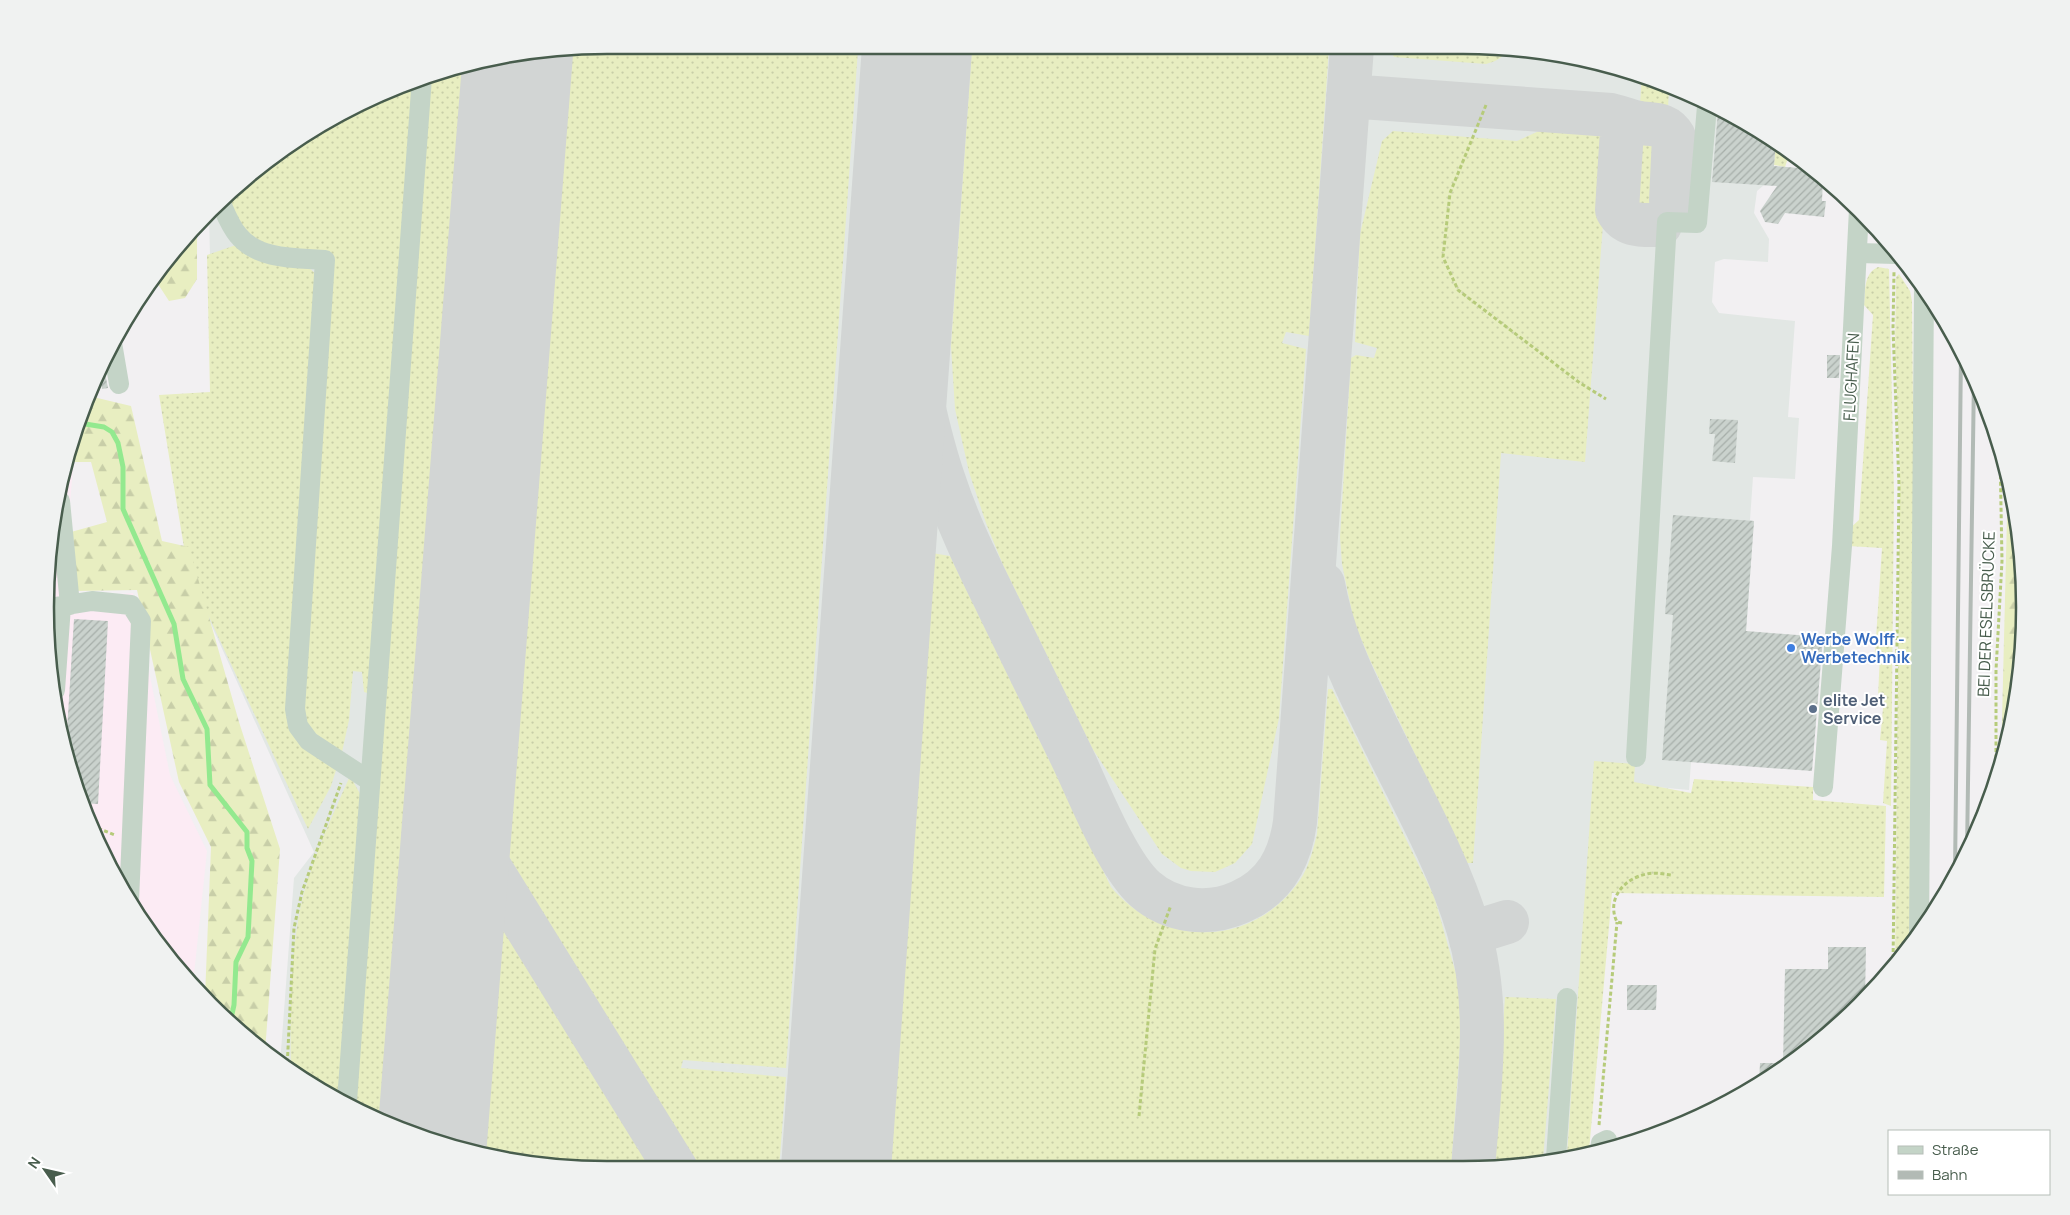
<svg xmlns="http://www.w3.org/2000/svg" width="2070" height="1215" font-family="Manrope,sans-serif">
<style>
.commercial{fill:#fcebf4}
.airport{fill:#e2e7e4}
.grass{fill:url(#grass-dots)}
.forest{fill:url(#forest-firs)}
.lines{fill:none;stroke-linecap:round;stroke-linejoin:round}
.stream{stroke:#93e98f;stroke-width:5}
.taxiway{stroke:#d2d5d4;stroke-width:44}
.runway{stroke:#d2d5d4;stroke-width:110}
.building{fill:url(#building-hatch)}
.path{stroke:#b6cb7a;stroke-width:3;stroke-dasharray:4 2.5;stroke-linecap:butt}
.minor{stroke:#c4d4c7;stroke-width:20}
.rail{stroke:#b2bab5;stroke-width:4}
.shop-dot{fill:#3f7fe0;stroke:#fff;stroke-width:2}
.service-dot{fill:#5c6f8a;stroke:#fff;stroke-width:2}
.labels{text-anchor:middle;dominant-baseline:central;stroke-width:4;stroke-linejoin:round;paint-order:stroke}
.street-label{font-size:16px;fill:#485d4d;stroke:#fff}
.shop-label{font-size:16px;font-weight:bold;fill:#366cbe;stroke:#fff;text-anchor:start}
.service-label{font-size:16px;font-weight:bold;fill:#4e5e75;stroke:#fff;text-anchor:start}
.rim{fill:none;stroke:#485d4d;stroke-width:2.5}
</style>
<defs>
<pattern id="grass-dots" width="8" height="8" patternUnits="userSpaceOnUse" patternTransform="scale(1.25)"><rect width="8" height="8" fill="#e8eec1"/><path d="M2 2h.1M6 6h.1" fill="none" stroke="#c8cea8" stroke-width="1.8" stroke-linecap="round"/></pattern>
<pattern id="forest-firs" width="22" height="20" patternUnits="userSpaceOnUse" patternTransform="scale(1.25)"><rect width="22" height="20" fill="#e8eec1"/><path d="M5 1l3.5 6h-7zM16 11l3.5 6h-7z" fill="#c8cea8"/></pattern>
<pattern id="building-hatch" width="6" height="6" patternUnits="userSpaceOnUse" patternTransform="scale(1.25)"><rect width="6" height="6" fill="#cad2cd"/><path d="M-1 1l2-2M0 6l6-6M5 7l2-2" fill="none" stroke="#a6aea9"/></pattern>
</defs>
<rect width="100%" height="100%" fill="#f2f0f2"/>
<!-- commercial -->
<path class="commercial" d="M73,468L62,598L133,593L170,775L207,851L193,984L161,950L120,888L75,789L46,644L50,534L63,469Z"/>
<!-- airport -->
<path class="airport" d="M1500,46L1643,75L1776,140L1772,186L1764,185L1757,191L1754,213L1769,239L1768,262L1724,259L1715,262L1712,302L1719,313L1795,321L1788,417L1799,418L1795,479L1753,477L1750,520L1754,521L1746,631L1691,762L1689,790L1612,783L1585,1152L1500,1169H570L426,1140L295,1075L280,1064L294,878L314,852L187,571L213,396L209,211L265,161L358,103L534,50Z"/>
<!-- grass -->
<path class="grass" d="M1500,46L1508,48C1503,58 1497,61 1486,64L1394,57L1389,47Z
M1329,47L1309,336L1286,332L1282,343L1306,349L1279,718L1252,844L1235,863L1215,872L1191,871L1181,868L1162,854L1092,748L1003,565L986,523L969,472L955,409L951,346L972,48Z
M858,49L786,1068L683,1060L681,1068L786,1077L779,1169H570L426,1140L353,1104L426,75L534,50Z
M1642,75L1677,92L1669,91L1668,107L1663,115H1650L1640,104Z
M415,80L371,694L364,692L362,672L353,671L349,720L342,752L335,751L302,721L331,256L248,241L224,197L265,161L358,103Z
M1548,127L1610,131L1585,462L1501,453L1473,863H1467L1370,660L1354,622L1342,564L1340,537L1351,358L1356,355L1374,358L1377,348L1355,342L1360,234L1382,141L1393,131L1517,141Z
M1646,136L1659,137L1665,145L1658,221L1634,217L1628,210L1634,142Z
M1776,140L1790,152L1785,167L1774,165Z
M239,244L309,268L317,275L288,706L337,767L331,786L308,829L188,572L159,395L210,392L207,255Z
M1878,267L1889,269L1894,491L1891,806L1883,803L1887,741L1880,740L1884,698L1878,697L1880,654L1875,653L1882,548L1848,546L1849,529L1859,520L1873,315L1864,305C1866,290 1863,274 1878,267Z
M1899,274L1910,291L1912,301L1915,617L1912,942L1895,962L1900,474L1895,346L1896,277Z
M932,553L950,556L1111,887C1163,949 1253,948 1300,880C1309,867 1313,850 1317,834L1328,689H1332L1434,896L1458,981L1461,1032L1451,1169H889Z
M1594,761L1635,764L1634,782L1691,793L1694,779L1813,787V800L1886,806L1884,897L1612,893L1589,1151L1567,1155Z
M350,776L363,799L342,1098L291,1072C290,1019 290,945 304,893C315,853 333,814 350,776Z
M1505,997L1556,999L1543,1160L1493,1169Z"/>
<!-- forest -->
<path class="forest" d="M197,226V279L185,298L169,301L154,278Z
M89,396L131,406L162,541L189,547L239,722L280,849L265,1052L236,1030L205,997L211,847L179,782L137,590L75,591L71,532L107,522L91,462H64Z
M2008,476L2014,497L2025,607L2014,717L2001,761Z"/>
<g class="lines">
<!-- stream -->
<path class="stream" d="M79,423L104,427L112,432L118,443L123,467V509L174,624L183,679L207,729L210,785L247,832V848L252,861L248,937L236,962L234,1005L230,1023"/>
<!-- taxiway -->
<path class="taxiway" d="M1348,96L1611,115C1619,117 1627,120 1635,122C1651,126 1665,121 1674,137L1671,200
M1611,115L1618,119L1622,130L1617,210C1626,227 1642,225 1660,225
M904,220C906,280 907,341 922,400C928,427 935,455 944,481C958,524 978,564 998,605C1023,656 1048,708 1073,759C1090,795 1117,864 1145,889C1171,912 1209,916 1240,902C1275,887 1290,858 1295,822L1352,47
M1323,584C1331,630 1350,673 1371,715C1403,782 1447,857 1468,928C1492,1006 1479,1089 1473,1169
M458,816L676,1169
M1471,940L1478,931L1507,922"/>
<!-- runway -->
<path class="runway" d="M432,1141L518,53
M836,1169L917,48"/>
</g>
<!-- building -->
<path class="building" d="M1718,112L1776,140L1774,166L1811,169L1823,179L1822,201H1826L1824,217L1785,213L1778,224L1765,222L1760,211L1777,186L1712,182Z
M1827,355H1840L1839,378H1827Z
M103,363L108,388L102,389L99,369Z
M1710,419L1738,420L1735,463L1712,461L1715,434H1709Z
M1673,515L1754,521L1746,631L1823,637L1812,771L1662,760L1673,615L1665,614Z
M50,540H52L56,579L49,580Z
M74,619L108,621L98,804L82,803L75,789L66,746Z
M1828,947H1866L1865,999L1759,1083L1760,1063H1783L1785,969H1828Z
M1627,985H1657L1656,1010H1627Z"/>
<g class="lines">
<!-- path -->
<path class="path" d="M1486,105L1450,193L1443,257L1458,290L1580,383L1606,399
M1996,778V670L2002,561L2000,451
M92,826L115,835
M1622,923L1617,922C1606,899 1624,878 1647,874C1654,872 1663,874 1671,875
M1893,965L1899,485L1893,328L1894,272
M287,1069L294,928L302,892L341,783
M1139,1116L1155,949L1171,905
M1599,1125L1617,922"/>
<!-- minor -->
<path class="minor" d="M220,201C225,212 230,226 238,235C258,260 296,258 325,260L295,709L298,726L309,741L370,781
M1858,253L1896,254
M112,343L119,384
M56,501H60L70,605
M61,606L92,601L131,605L141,621L129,901
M49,608L61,606L55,690
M1636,757L1667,222L1697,223L1707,106
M1823,787L1842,546L1859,209
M1919,934L1924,287
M347,1101L422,77
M1600,1149L1601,1143L1607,1140
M1556,1158L1567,998"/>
<!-- rail -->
<path class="rail" d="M1967,851L1974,377
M1955,874L1961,352"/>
</g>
<!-- markers -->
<circle class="shop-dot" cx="1791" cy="648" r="5"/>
<circle class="service-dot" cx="1813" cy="709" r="5"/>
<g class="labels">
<!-- street labels -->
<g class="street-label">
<text transform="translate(1851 377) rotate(-87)">FLUGHAFEN</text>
<text transform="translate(1986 614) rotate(-88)">BEI DER ESELSBRÜCKE</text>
</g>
<!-- shop labels -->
<g class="shop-label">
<text x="1801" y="639">Werbe Wolff -<tspan x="1801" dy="18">Werbetechnik</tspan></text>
</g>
<!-- service labels -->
<g class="service-label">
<text x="1823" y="700">elite Jet<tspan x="1823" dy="18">Service</tspan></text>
</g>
</g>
<!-- crop -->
<path d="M0 0H2070V1215H0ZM607 54H1463A553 553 0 0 1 2016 607V608A553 553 0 0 1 1463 1161H607A553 553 0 0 1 54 608V607A553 553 0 0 1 607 54Z" fill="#f0f2f1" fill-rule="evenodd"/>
<path class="rim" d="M607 54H1463A553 553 0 0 1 2016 607V608A553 553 0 0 1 1463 1161H607A553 553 0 0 1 54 608V607A553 553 0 0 1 607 54Z"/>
<!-- legend -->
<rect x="1888" y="1130" width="162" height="65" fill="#ffffff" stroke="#b6beb8"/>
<rect x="1898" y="1146" width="25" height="8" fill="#c4d4c7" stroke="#b6beb8"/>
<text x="1932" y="1155" font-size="15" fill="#485d4d">Straße</text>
<rect x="1898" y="1171" width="25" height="8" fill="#b2bab5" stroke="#b6beb8"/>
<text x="1932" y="1180" font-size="15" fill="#485d4d">Bahn</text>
<!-- north arrow -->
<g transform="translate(45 1170) rotate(304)" stroke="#ffffff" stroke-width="4" paint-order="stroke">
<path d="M0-4L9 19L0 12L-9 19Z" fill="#485d4d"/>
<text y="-8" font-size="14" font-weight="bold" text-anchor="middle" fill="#485d4d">N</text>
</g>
</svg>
